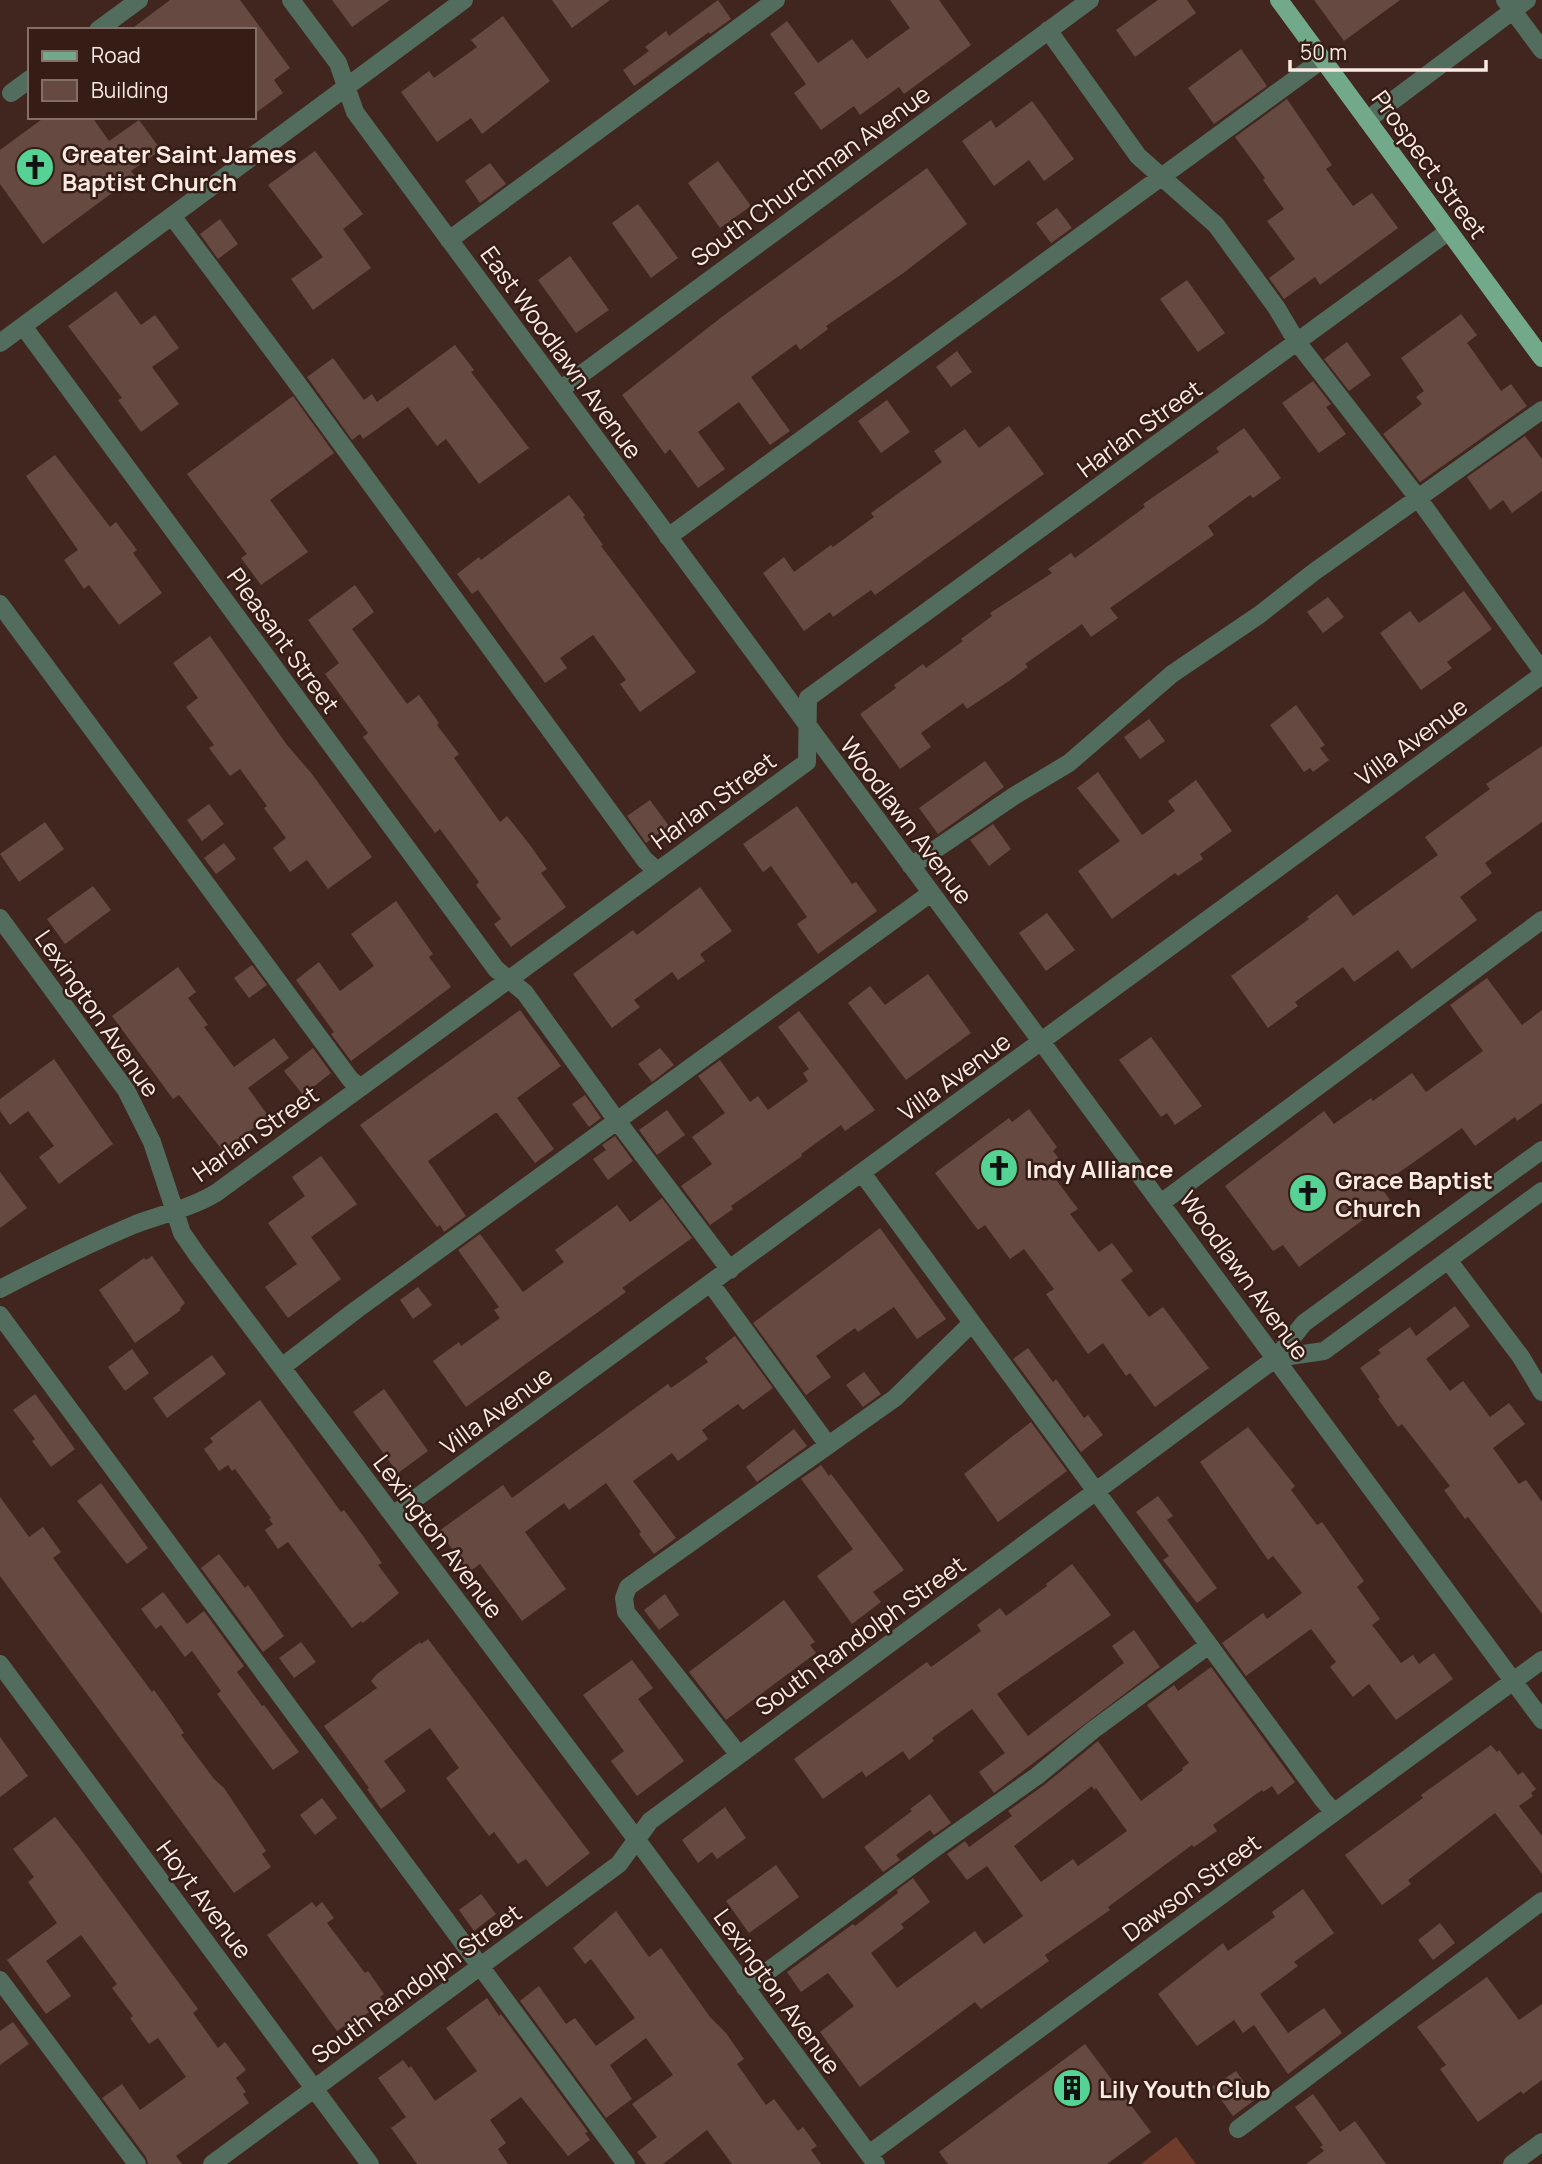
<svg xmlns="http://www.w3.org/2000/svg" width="1542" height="2164" font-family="Manrope,sans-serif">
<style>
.green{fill:#713b2c}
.building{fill:#664a42;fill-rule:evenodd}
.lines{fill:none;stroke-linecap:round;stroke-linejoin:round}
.minor{stroke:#526c5d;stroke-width:18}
.major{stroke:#73a98b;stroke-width:18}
.labels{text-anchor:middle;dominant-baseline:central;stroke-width:5;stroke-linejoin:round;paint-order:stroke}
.poi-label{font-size:24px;font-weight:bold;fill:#fbe9e4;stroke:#351d16;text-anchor:start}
.street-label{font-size:24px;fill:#fbe9e4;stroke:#351d16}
</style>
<rect width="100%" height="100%" fill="#40261f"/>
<!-- green -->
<path class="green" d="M1176,2137L1196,2164H1141Z"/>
<!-- building -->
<path class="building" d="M170,0H240L290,68L274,80L283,93L254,114V30H130Z
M332,0H390L352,27Z
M552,0H610L572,28Z
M718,0L731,19L710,34L709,32L634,86L623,70L649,51L645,47L666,31L669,36Z
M890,0H939L971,45L904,94L899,87L860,115L854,106L821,130L794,93L806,84L770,34L787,21L818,63L852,39L867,59L910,28Z
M1158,0H1187L1196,13L1135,57L1116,30Z
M1314,0H1400L1344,41Z
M503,16L550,81L482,134L471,118L437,142L401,92L429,71L434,78L477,47L471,40Z
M1241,49L1267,86L1214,124L1188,88Z
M1287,99L1332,165L1326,169L1353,206L1372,193L1398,228L1320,285L1315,277L1284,299L1269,278L1295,259L1267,221L1284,209L1263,180L1265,178L1235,137Z
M1032,101L1074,159L1044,181L1029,160L994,186L962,141L991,120L996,128Z
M45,117H92L109,141L139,120L161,150L131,171L135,176L43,244L0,184V150Z
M315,151L363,214L343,229L371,268L313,310L291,279L323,257L268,185Z
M718,161L751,206L720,228L688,183Z
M490,163L506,184L480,203L465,181Z
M927,168L967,224L902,274L826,326L828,329L800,350L796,344L751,377L790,431L770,445L739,402L698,432L725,469L698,488L670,449L665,454L622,395L723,316Z
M638,204L678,258L651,278L612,223Z
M1057,208L1072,228L1051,243L1036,223Z
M220,219L238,244L218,259L200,234Z
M570,256L609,310L576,333L538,280Z
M1187,280L1225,333L1198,352L1160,299Z
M116,291L141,325L155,315L179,348L152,367L179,404L141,432L118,400L122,398L68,326Z
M1461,314L1477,335L1467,343L1473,351L1501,391L1511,384L1527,406L1420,482L1383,434L1422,404L1416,397L1424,391L1401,358Z
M1347,342L1371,375L1349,391L1324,359Z
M455,345L474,370L471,372L529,448L479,484L446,439L437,446L408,407L363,439L360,434L352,440L307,377L333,358L364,400L372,394L377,402Z
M957,351L972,372L951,387L936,367Z
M1313,381L1331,404L1326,407L1346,434L1319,453L1282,403Z
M293,396L334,453L270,500L308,552L261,585L241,558L247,554L187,474Z
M887,400L910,432L881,453L858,421Z
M1009,426L1044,474L875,595L871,590L833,617L830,612L804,631L763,573L784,557L794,572L831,545L833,547L874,517L871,513L942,462L934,451L965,429L979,448Z
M1244,428L1281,478L1253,498L1250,495L1208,526L1214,535L1110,608L1118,618L1091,637L1082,624L1025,664L1028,667L1009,681L967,709L963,703L921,733L931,747L900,769L860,714L896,688L894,685L923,664L926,668L963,641L961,639L992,616L990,613L1052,573L1048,569L1071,553L1075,558L1145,507L1143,504L1219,452L1216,448Z
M1525,436L1542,459V491L1512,513L1503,500L1490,510L1467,477Z
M55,455L110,527L116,522L137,550L133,553L162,593L119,625L89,585L84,589L64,560L78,550L26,476Z
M569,495L585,515L583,517L603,545L601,546L696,672L640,712L620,684L626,680L593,635L560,658L567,668L545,683L478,590L472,594L457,574L479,557L481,560Z
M355,585L374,612L352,629L407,704L419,695L439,723L437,725L459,754L454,758L500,822L507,816L530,845L547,869L541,873L566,907L511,947L494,924L501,919L476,885L479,882L440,829L435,833L363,737L368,733L325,674L339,663L308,620Z
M1464,591L1492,629L1447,662L1452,668L1421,690L1380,633L1410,611L1419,623Z
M1328,597L1344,617L1323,633L1307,612Z
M210,636L287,745L312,774L372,857L328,889L307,860L290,872L273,848L286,838L264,808L267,806L240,769L230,776L209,748L214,745L186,707L198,698L173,663Z
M1296,705L1325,745L1320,748L1329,760L1313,772L1310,768L1304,772L1270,725Z
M1149,719L1165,741L1140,759L1124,737Z
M1542,746V822L1485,863L1492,873L1460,897L1477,920L1412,969L1398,950L1354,982L1343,967L1295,1002L1298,1006L1268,1028L1231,976L1309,919L1307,917L1337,894L1353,916L1438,855L1425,837L1490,789L1486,784Z
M985,761L1004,787L938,834L919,808Z
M1098,772L1142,835L1175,811L1168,801L1196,780L1232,831L1200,854L1203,859L1178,876L1175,873L1112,919L1078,871L1120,841L1077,788Z
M650,800L669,826L646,843L627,816Z
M209,804L224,824L202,841L187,820Z
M797,806L852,884L856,882L877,911L818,954L797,924L807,917L771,866L763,872L743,844Z
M45,822L64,849L19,882L0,854Z
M993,824L1011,849L989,866L970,840Z
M224,843L236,859L216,874L204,858Z
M93,886L111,910L65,944L47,919Z
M700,887L732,931L700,954L705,961L678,980L672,972L634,1000L640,1007L612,1028L573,974L633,930L637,935Z
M396,901L433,954L429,957L451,987L351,1061L331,1034L334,1032L296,980L319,962L340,991L374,966L351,934Z
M1047,913L1075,950L1046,971L1019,933Z
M252,965L267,985L249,998L234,978Z
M178,967L196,992L188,998L208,1025L204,1027L234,1067L274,1038L289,1058L248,1088L269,1117L223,1151L179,1095L173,1099L112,1016Z
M928,974L971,1033L906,1080L848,1003L870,986L885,1005Z
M1487,978L1522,1025L1542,1010V1103L1517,1121L1515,1117L1475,1146L1462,1128L1380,1186L1390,1200L1299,1267L1283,1245L1273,1251L1225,1186L1324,1111L1334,1124L1371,1098L1373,1101L1412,1073L1426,1092L1483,1051L1450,1005Z
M520,1010L561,1066L517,1098L554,1149L535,1163L497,1113H495L428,1161L466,1216L444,1232L440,1225L437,1227L360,1125Z
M799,1011L875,1110L845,1131L841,1125L801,1154L802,1156L731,1206L733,1209L710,1225L681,1186L712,1164L692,1137L725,1113L698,1076L720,1060L750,1102L758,1096L768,1110L808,1081L803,1073L809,1069L778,1027Z
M1151,1037L1202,1106L1175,1125L1167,1113L1161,1117L1119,1060Z
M313,1048L331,1073L303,1095L284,1071Z
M660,1048L674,1065L652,1082L638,1064Z
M54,1059L113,1144L59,1184L39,1157L54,1146L28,1111L10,1125L0,1111V1099Z
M585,1095L601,1118L589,1127L572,1104Z
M1029,1109L1057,1147L1053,1151L1063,1164L1051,1173L1078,1209L1070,1214L1099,1252L1112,1243L1133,1271L1121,1280L1149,1317L1163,1307L1209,1368L1155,1407L1130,1373L1126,1376L1103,1343L1088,1354L1046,1294L1054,1289L1024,1249L1010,1259L985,1225L978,1230L935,1173L1009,1118L1012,1122Z
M667,1110L685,1135L657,1155L639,1130Z
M615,1136L633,1161L608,1180L593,1159L606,1150L602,1145Z
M321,1156L357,1204L311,1237L341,1279L288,1318L265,1287L297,1264L268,1223L305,1196L292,1177Z
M0,1172L27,1208L0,1228Z
M662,1198L692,1238L622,1288L626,1292L466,1407L433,1361L459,1342L461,1346L500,1318L494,1310L499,1307L458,1250L480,1234L523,1292L564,1262L555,1250L617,1205L630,1222Z
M880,1228L946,1319L917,1339L894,1307L858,1332L855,1328L816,1356L831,1377L806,1395L753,1323Z
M152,1256L185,1303L180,1308L181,1310L135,1343L99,1290L144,1258L146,1260Z
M418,1287L432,1305L413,1319L400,1300Z
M1455,1306L1470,1326L1426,1359L1450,1391L1463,1381L1490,1417L1509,1403L1525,1424L1493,1448L1519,1484L1526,1480L1542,1502V1614L1468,1517L1465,1519L1444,1490L1450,1486L1402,1424L1398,1427L1378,1399L1380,1397L1360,1368L1381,1353L1378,1350L1410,1327L1416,1336Z
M735,1336L773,1388L743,1410L738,1404L702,1430L708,1439L678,1461L672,1453L633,1481L676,1538L654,1554L639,1534L641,1532L606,1483L569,1510L564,1503L525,1532L566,1589L522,1621L480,1564L469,1572L439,1531L503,1485L512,1498L668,1384L671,1388L708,1362L705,1358Z
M1028,1348L1053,1382L1056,1379L1084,1418L1088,1415L1103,1435L1081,1452L1013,1359Z
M132,1349L149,1373L125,1391L108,1367Z
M212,1355L226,1374L167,1418L153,1398Z
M864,1372L881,1394L863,1407L846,1385Z
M384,1389L428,1451L398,1473L353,1412Z
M35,1394L75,1449L51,1467L32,1441L35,1439L13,1410Z
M260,1400L341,1512L344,1510L361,1533L382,1563L378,1565L399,1593L363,1623L361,1621L352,1628L288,1542L278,1549L265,1530L273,1524L269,1519L271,1518L235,1469L232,1471L228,1465L219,1471L204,1449L213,1442L210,1438Z
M1031,1422L1067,1471L998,1522L964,1474Z
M1248,1427L1295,1486L1291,1490L1317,1525L1322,1522L1364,1581L1357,1587L1380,1619L1372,1625L1401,1663L1413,1655L1419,1664L1434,1653L1453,1679L1396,1720L1369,1684L1353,1697L1330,1667L1336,1662L1311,1629L1246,1676L1222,1643L1263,1613L1267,1619L1302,1593L1273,1556L1268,1560L1200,1462Z
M794,1429L807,1446L757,1482L746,1467Z
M821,1465L829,1476L831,1474L904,1570L873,1592L881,1602L852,1624L817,1576L853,1549L801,1479Z
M101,1483L148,1548L127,1564L77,1501Z
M1158,1496L1173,1516L1167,1520L1217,1588L1197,1603L1163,1560L1169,1556L1136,1512Z
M0,1497L29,1537L43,1527L61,1552L53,1558L152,1692L154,1690L172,1715L184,1733L181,1735L214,1779L224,1788L266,1851L262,1854L271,1867L234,1893L0,1576Z
M219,1554L245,1588L248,1585L284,1636L263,1652L201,1568Z
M1072,1564L1111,1615L997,1694L1028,1736L1124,1663L1112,1646L1134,1630L1160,1667L994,1793L979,1772L1005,1753L972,1709L932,1738L934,1741L909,1760L903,1751L866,1777L862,1771L823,1799L794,1759L927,1662L931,1667L981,1631L977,1625L1000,1608L1006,1616L1047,1586L1046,1584Z
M163,1592L187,1624L204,1611L244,1666L237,1672L262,1706L264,1705L299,1752L273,1770L217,1694L221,1691L192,1651L185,1657L161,1625L156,1629L141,1609Z
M665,1594L679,1615L659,1630L644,1610Z
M784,1600L815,1642L810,1645L816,1653L726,1720L689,1672Z
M428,1639L590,1853L547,1887L526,1859L518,1864L494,1832L489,1836L446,1778L459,1768L430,1728L384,1761L406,1791L381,1809L367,1789L369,1788L324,1726L377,1688L371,1681L377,1674L420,1642L421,1644Z
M301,1642L316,1662L294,1678L279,1658Z
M632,1660L653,1688L638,1699L684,1761L637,1796L611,1761L624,1751L583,1695Z
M1211,1667L1295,1782L1278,1795L1272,1786L1263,1792L1262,1790L1213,1825L1217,1831L1194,1847L1192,1845L1108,1907L1110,1910L1045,1955L1049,1961L981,2009L975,2002L860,2087L820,2032L854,2006L828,1973L801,1992L787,1972L853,1924L855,1926L898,1893L897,1890L913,1878L930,1902L901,1924L904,1928L871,1953L897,1988L975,1931L984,1944L1023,1916L987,1866L967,1880L947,1854L965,1841L969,1847L1012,1816L1008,1811L1044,1785L1098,1741L1141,1801L1183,1770L1182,1768L1189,1763L1147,1705L1174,1685L1178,1691ZM1092,1786L1094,1790L1096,1788L1127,1831L1078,1866L1073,1859L1041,1882L1014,1846Z
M0,1737L28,1776L0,1797Z
M1491,1745L1497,1752L1499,1750L1518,1775L1523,1772L1536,1789L1531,1793L1533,1796L1519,1806L1542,1836V1874L1495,1813L1408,1880L1411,1884L1382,1905L1345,1855L1423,1798L1421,1795Z
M930,1794L951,1823L934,1835L930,1830L896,1855L900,1860L883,1872L864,1847L912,1811L910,1809Z
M322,1798L337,1818L315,1835L300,1815Z
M725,1807L746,1838L717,1859L712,1852L698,1863L682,1840Z
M55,1817L78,1846L198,2009L193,2013L218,2048L225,2042L246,2070L236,2078L246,2092L243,2094L249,2103L176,2156L182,2164H148L146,2157L102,2098L122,2084L140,2110L186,2077L158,2038L149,2044L130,2018L133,2016L112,1988L117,1984L81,1935L46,1961L71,1996L46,2014L7,1960L57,1923L28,1882L34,1877L13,1849Z
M776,1865L799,1897L749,1933L726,1901Z
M1303,1889L1334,1933L1294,1962L1298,1966L1260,1994L1288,2033L1324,2008L1342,2033L1288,2074L1254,2025L1243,2033L1234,2020L1197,2046L1158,1994L1223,1943L1228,1951L1275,1917L1272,1912Z
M481,1894L496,1914L474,1931L459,1910Z
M312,1902L316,1907L322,1902L334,1918L327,1923L365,1973L368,1971L384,1994L380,1997L383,2002L346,2029L344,2026L337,2031L267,1935Z
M616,1911L649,1957L661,1948L710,2017L726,2033L744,2059L737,2064L766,2105L774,2099L798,2131L803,2127L817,2146L811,2150L821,2164H732L707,2130L663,2164H646L637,2152L657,2137L632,2104L673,2075L646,2038L610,2065L632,2099L606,2118L520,2001L539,1986L566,2024L575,2018L596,2046L635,2018L591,1959L585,1964L573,1948Z
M1440,1923L1455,1943L1433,1960L1418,1940Z
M1487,1977L1519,2020L1542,2004V2080L1523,2094L1521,2091L1478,2122L1440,2069L1446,2065L1417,2027Z
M487,1998L499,2016L501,2014L588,2132L585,2133L590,2140L568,2156L521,2097L490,2120L506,2143L498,2149L508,2164H417L391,2128L406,2117L378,2078L403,2060L409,2068L411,2066L435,2101L477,2071L446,2028Z
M13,2022L29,2044L0,2065V2031Z
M1085,2044L1151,2132L1107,2164H948L939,2152Z
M1236,2071L1256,2099L1233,2116L1212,2087Z
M1313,2094L1340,2132L1355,2121L1386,2164H1306L1324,2151L1320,2147L1323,2145L1295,2107Z"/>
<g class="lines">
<!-- minor -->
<path class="minor" d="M291,0L338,63L355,112L1542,1720
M1505,0L1542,50
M98,30L139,0
M1048,30L1138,156L1216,225L1276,307L1297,342L1418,498L1542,671
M11,93L30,79
M1367,120L1527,0
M172,216L294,379L645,860L657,871
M449,240L776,0
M23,326L496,969L525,993L618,1122L730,1270
M0,343L464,0
M560,390L1090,0
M668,537L1323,59
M0,604L350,1079L360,1088
M911,866L1014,796L1069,763L1172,674L1259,615L1314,572L1542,410
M0,918L126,1090L152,1142L182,1233L198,1256L628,1828L876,2164
M862,1173L1323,1800L1334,1812
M1161,1203L1542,920
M1448,1260L1521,1357L1542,1392
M711,1284L828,1445
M0,1289C44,1266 90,1243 136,1224C163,1214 191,1208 216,1193L807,762L808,698L1449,231
M0,1315L626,2164
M1276,1358L1324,1351L1542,1191
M282,1367L356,1310L931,893
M393,1515L1542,675
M0,1664L370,2164
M739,1755L626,1612L624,1598L628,1587L895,1398L972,1323
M0,1980L137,2164
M745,1988L935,1848L1037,1776L1093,1730L1209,1645
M1238,2129L1542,1901
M869,2154L1542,1660
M212,2164L619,1864L650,1821L1276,1358L1304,1323L1542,1150
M1512,2164L1542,2142"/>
<!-- major -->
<path class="major" d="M1279,0L1542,358"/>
</g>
<!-- icons -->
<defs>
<symbol id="church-disc" viewBox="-11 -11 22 22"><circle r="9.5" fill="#54d395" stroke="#351d16"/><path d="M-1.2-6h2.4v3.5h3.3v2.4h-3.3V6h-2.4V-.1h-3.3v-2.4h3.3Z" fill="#111"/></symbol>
<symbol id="building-disc" viewBox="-11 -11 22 22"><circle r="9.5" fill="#54d395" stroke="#351d16"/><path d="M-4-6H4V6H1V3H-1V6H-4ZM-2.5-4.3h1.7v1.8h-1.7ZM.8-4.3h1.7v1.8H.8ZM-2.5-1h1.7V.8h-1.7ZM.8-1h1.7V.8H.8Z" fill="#111"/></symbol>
</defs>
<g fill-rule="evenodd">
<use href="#church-disc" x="13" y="145" width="44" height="44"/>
<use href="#church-disc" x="977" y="1146" width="44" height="44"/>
<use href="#church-disc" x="1286" y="1171" width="44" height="44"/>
<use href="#building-disc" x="1050" y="2066" width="44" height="44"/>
</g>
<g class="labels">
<!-- poi labels -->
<g class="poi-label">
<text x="62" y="153">Greater Saint James<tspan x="62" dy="28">Baptist Church</tspan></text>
<text x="1026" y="1168">Indy Alliance</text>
<text x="1335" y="1179">Grace Baptist<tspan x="1335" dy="28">Church</tspan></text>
<text x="1099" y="2088">Lily Youth Club</text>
</g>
<!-- street labels -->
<g class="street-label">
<text transform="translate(1430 164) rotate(54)">Prospect Street</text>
<text transform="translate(810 175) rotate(-36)">South Churchman Avenue</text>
<text transform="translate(562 352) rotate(54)">East Woodlawn Avenue</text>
<text transform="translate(1139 428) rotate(-36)">Harlan Street</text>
<text transform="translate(284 640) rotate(54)">Pleasant Street</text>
<text transform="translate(1411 741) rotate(-36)">Villa Avenue</text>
<text transform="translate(713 800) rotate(-36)">Harlan Street</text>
<text transform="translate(907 820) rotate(53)">Woodlawn Avenue</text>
<text transform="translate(98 1013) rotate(55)">Lexington Avenue</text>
<text transform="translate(954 1076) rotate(-36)">Villa Avenue</text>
<text transform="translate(255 1133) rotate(-35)">Harlan Street</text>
<text transform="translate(1245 1275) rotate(54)">Woodlawn Avenue</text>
<text transform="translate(496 1410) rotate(-36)">Villa Avenue</text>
<text transform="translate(439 1536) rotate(53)">Lexington Avenue</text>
<text transform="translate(860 1635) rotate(-36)">South Randolph Street</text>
<text transform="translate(1191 1887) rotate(-36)">Dawson Street</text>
<text transform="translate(205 1899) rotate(53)">Hoyt Avenue</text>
<text transform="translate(416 1983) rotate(-36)">South Randolph Street</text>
<text transform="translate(778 1991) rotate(54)">Lexington Avenue</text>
</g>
</g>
<!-- legend -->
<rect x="28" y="28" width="228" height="91" fill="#351d16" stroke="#846f68" stroke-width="2"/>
<rect x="42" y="51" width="35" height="10" fill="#73a98b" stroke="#846f68" stroke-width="2"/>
<text x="91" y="63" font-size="21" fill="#fbe9e4">Road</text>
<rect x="42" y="80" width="35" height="21" fill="#664a42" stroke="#846f68" stroke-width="2"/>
<text x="91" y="98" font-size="21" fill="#fbe9e4">Building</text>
<!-- scale -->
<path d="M1290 60v10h196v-10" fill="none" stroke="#fbe9e4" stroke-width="3.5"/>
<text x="1300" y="60" font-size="21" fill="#fbe9e4" stroke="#351d16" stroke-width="5" paint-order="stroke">50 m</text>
</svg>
